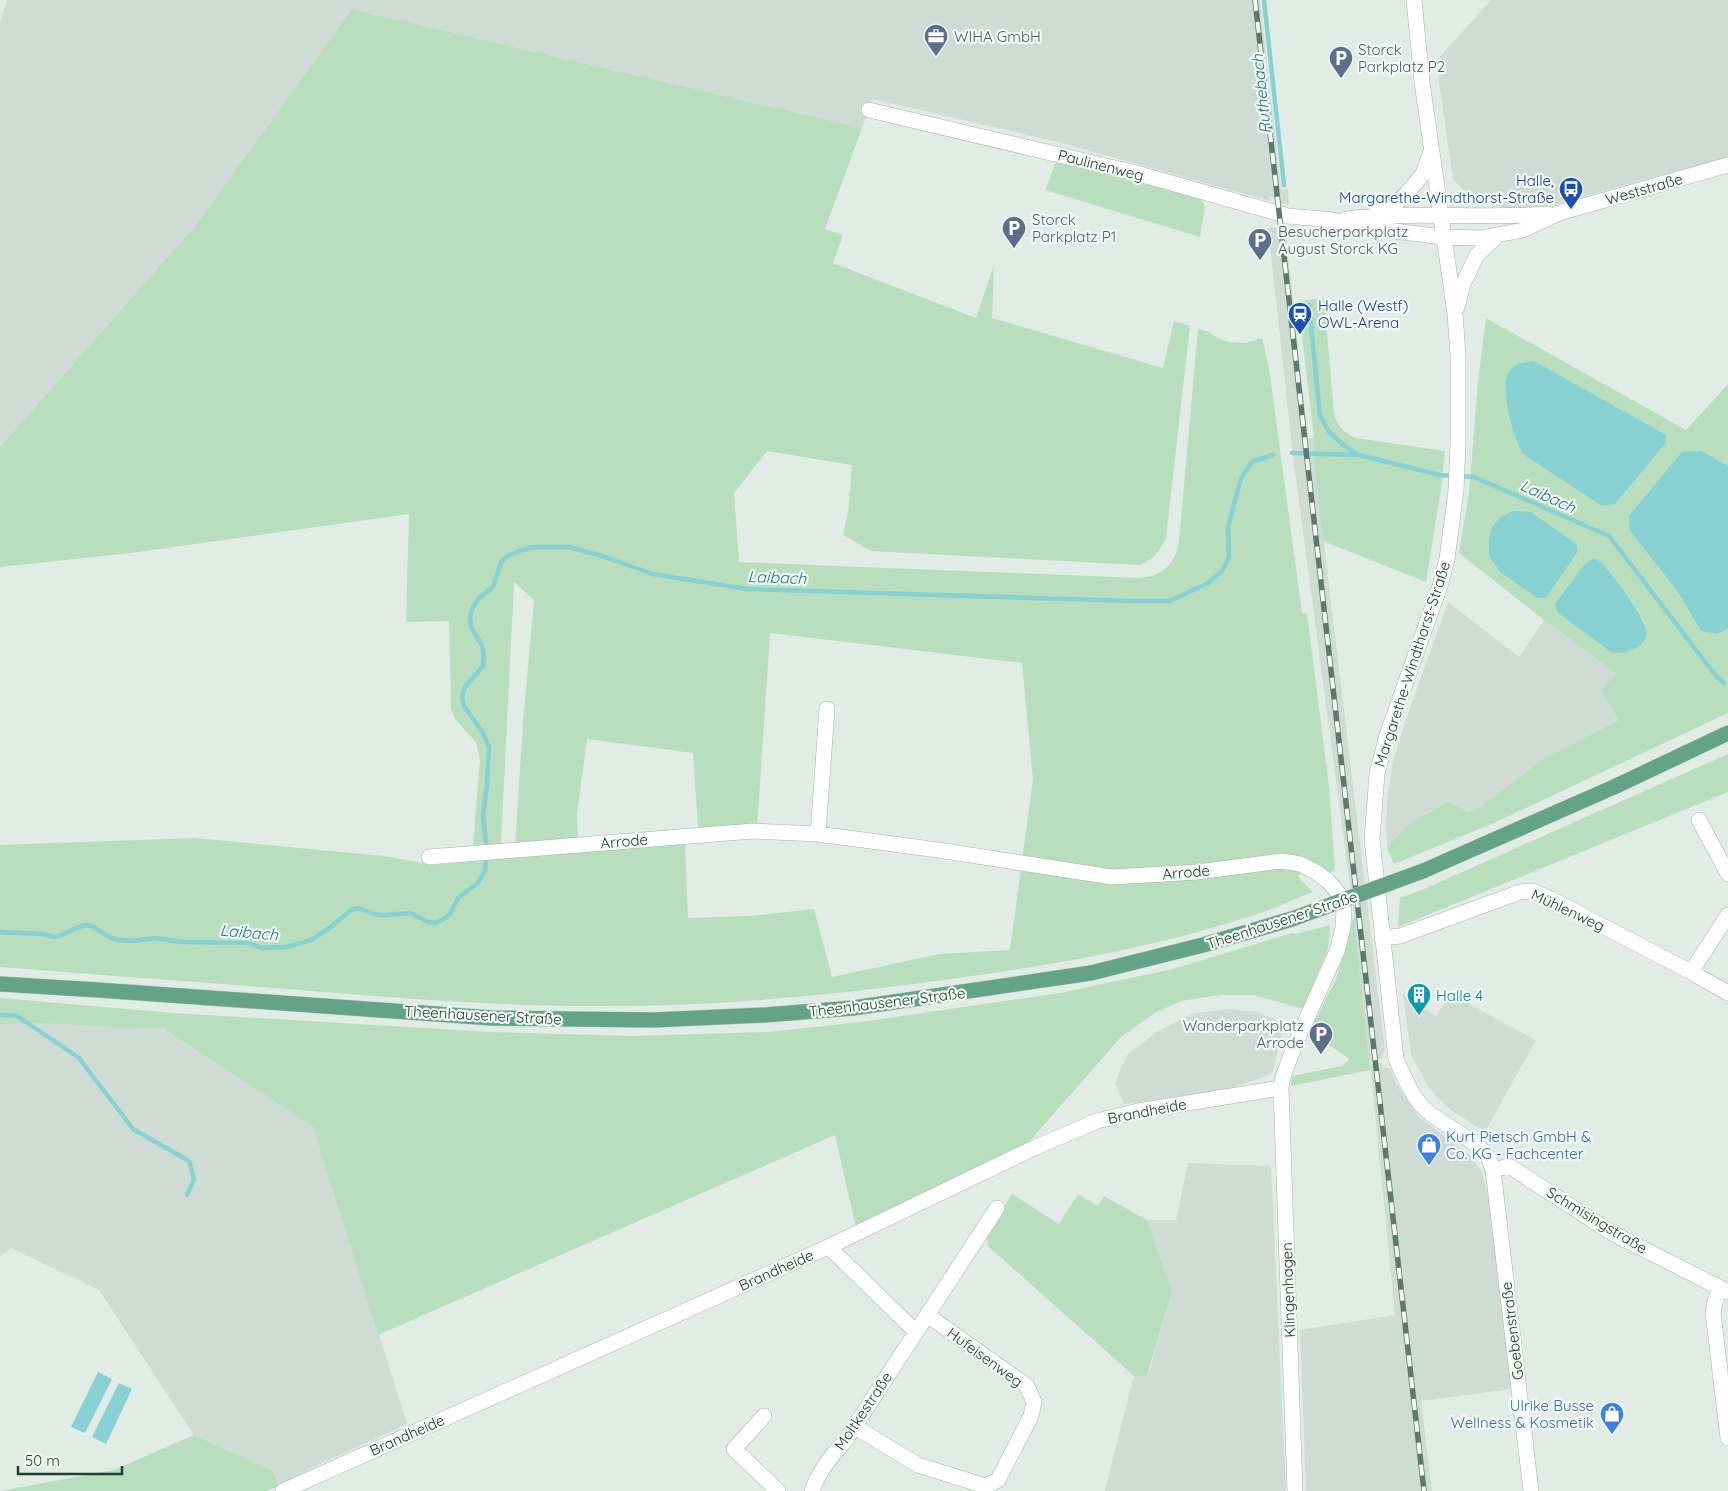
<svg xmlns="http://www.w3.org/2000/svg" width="1728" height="1491" font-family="Quicksand,sans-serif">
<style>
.built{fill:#cfdcd5}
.green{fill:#b9debe;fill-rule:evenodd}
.water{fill:#87d1d3}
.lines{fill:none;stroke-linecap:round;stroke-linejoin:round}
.stream{stroke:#87d1d3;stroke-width:4.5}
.minor-casing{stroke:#a4b4ac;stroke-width:16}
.major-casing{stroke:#c1c9c6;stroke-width:16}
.minor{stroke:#fff;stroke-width:15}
.major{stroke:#64a38b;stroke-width:15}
.rail-casing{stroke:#5b796d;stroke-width:5.5}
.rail{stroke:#f2f9f4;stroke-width:4;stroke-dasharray:11;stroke-linecap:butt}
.major-bridge-casing{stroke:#c1c9c6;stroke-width:16;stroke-linecap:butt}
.major-bridge{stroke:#64a38b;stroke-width:15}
.labels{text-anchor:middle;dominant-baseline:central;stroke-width:4.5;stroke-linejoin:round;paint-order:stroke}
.service-label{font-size:15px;fill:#4e5e75;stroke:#f2f9f4;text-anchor:start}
.street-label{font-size:15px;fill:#213e32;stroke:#f2f9f4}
.transit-label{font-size:15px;fill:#164399;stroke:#f2f9f4;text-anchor:end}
.culture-label{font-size:15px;fill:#0d838f;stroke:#f2f9f4;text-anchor:start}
.shop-label{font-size:15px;fill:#366cbe;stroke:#f2f9f4;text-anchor:start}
.water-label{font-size:16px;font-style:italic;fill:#19787c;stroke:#f2f9f4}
</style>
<rect width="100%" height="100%" fill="#e1ece6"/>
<!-- built -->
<path class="built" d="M7,0H1260L1281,190L1288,189L1289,204H1283L1270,196V201L1058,142L873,99L862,128L352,9L195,226L0,447V22Z
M1491,0H1728V157L1545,207L1515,210L1484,203L1464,191L1453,179L1436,61Z
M1285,227L1293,236L1286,237L1308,438H1314V461L1385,1051L1382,1055V1059L1369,1061L1354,915L1294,464L1268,228Z
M1448,602L1519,657L1544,620L1616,674L1619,720L1543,759L1479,808L1468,812L1449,801L1406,826L1387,848L1386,825L1388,790L1393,762L1404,725Z
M1403,994L1436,1016L1450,994L1536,1040L1485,1132L1451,1110L1435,1095L1428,1086L1411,1054Z
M1229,1009L1257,1012L1285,1024L1272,1074L1226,1090L1124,1104L1115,1083L1127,1055L1158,1031L1195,1013Z
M41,1022L162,1029L314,1126L407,1424L318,1465L279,1486L273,1471L194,1435L99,1290L11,1248L0,1256V1024Z
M1382,1063L1383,1068H1388L1390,1069L1398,1087L1419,1117L1470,1155L1481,1170L1490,1203L1511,1389L1421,1401L1432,1491H1306L1300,1330L1395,1315L1370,1064Z
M1188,1163L1271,1166L1286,1491H1105L1134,1376H1148L1172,1291L1147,1220H1176Z"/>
<!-- green -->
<path class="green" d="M352,9L862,128L825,229L843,235L833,263L976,318L994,265L992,318L1163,368L1174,321L1190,326L1166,538C1158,553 1155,559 1139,565L871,551L843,535L848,513L852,465L767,451L734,493L739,562L1139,578C1163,576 1175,565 1179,541L1198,329L1207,331L1220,339L1229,342L1246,343L1262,338L1269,368L1302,613L1307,614L1329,786L1335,870L1329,873L1307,862L1298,877L1313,892C1294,899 1276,908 1257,914C1158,947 1054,965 951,979C836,995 721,1006 605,1006C503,1007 401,998 299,990C199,982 100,975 0,967V845L194,838L384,856L434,865L685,841L688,918L751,916L814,909L832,977L939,954L1010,950L1033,779L1022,663L770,633L757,828H698L693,753L587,739L577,814L578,841L515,846L523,723L534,600L514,582L501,844L473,845L480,760L476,742L455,719L451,709L449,621L406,622L409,514L131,553L0,567V447L195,226Z
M1056,162L1201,198L1205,207L1200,237L1045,190Z
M1324,298L1334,414C1338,427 1343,432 1356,438L1445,451L1442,482L1426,582L1323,541L1314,461V438L1298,301Z
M1486,318L1686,430L1728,384V466L1702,451L1630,531L1678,592L1701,631L1717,634L1728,629V713L1494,823L1394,864L1387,848L1406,826L1449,801L1468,812L1479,808L1543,759L1619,720L1601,690L1616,674L1544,620L1459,553L1469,492L1478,382ZM1666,443L1615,504L1602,506ZM1594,558L1602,562L1638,610L1646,627Z
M1728,754V792L1398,927L1400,898L1424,889Z
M1354,915L1370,1070L1291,1086L1292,1076L1342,1066L1350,1059L1309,1032L1336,979Z
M1330,925L1328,949L1303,1009L1254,995H1220L1181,1001L1155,1013L1121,1037L1028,1143L856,1228L835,1135L378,1335L313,1126L163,1029L41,1023L0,1024V998L173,1013L490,1032L633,1036L768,1032L861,1022L1060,993L1173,969L1292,933L1296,934Z
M1012,1194L1059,1224L1078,1194L1098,1206L1104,1196L1147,1220L1172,1291L1147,1376H1134L988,1246L987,1234Z
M194,1435L273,1471L279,1486L267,1491H0L114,1470Z"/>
<!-- water -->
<path class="water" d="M1534,361L1666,435V443L1615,504L1602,506L1523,454C1514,438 1496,383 1512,368C1518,363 1526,362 1534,361Z
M1702,451L1728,466V629L1717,634L1701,631L1678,592L1630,531L1629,516L1682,452Z
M1513,511L1531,512L1576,544L1578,551L1546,598H1537L1500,572L1489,555V539L1492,528L1499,518Z
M1594,558L1602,562C1612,576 1649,619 1646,635C1646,640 1641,645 1637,647C1628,652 1621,654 1611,652L1558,613L1555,604L1584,565Z
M98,1372L112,1379L85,1433L71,1427Z
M119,1383L132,1389L106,1444L92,1437Z"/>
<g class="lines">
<!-- stream -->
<path class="stream" d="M1264,0L1284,185
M1309,305L1320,416L1329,432L1346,447L1357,454
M1292,453L1359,455L1440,475L1474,477L1609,536L1716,676L1724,683
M486,843L483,814L487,785L489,747L483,733L464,706L462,696L465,687L483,666L484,657L482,645L471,627L470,616L473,607L479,598L493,587L501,562L509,555L522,550L534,547H569L602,556L653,574L747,589L1130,601H1170L1208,583L1222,571L1229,557L1228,527L1241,478L1253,461L1273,455
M0,932L43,934L54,937L62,935L78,927L87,925L94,927L109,937L118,940L133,941L155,938L182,942L248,943L262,948L286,947L311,940L331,927L351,910L358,908L374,914L383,915L411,913L428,922L435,923L444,919L450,914L458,898L478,883L485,870L486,861
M0,1015L17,1016L79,1058L133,1129L189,1161L194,1179L187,1195"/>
<defs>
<path id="minor" d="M1414,0L1422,82L1455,314L1458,355V443L1456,491L1447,559L1440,586L1387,735L1377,774L1372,839L1396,1059C1404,1076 1411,1096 1425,1109C1441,1124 1476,1140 1487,1156C1490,1160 1491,1166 1493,1170L1531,1491
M869,110L1136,173L1288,216L1333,220L1370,228L1443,237L1481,238L1523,230L1559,213L1728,165
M1376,213L1395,205L1407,193L1423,174L1430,154
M1346,219C1414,211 1481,219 1548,214
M1457,307L1463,284L1477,255L1496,237
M1699,820L1728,874
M818,834L827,709
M429,857L753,831L818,834L938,850L1112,877L1197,872L1282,861L1300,864L1316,872L1329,882L1340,895L1344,911L1343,928L1337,951L1294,1047L1283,1077L1281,1088L1295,1491
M1382,938L1400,936L1520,892L1533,891L1551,899L1691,972L1728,993
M1691,972L1728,915
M1493,1170L1509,1166L1612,1233L1728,1292
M830,1246L833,1251L915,1331
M1721,1288L1715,1301L1713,1313L1728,1438
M764,1416L734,1449L778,1491
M855,1427L918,1465L985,1486L998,1480L1031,1416L1034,1402L1027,1386L927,1315
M283,1491L830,1246L1034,1148L1097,1121L1138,1111L1281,1088
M812,1491C818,1473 832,1454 845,1441L997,1208"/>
<path id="major" d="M1423,871L1614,787L1728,733
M0,984L98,990L492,1018L653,1020L765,1015L853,1008L1091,973L1203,945L1292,919"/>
</defs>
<!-- minor casing -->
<use href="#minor" class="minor-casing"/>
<!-- major casing -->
<use href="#major" class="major-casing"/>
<!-- minor -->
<use href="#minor" class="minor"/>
<!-- major -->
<use href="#major" class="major"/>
<defs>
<path id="rail" d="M1255,0L1424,1491"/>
</defs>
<!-- rail casing -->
<use href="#rail" class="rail-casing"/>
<!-- rail -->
<use href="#rail" class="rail"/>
<defs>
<path id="major-bridge" d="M1292,919L1423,871"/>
</defs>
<!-- major-bridge casing -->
<use href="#major-bridge" class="major-bridge-casing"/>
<!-- major-bridge -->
<use href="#major-bridge" class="major-bridge"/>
</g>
<!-- icons -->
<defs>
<symbol id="office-pin" viewBox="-11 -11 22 30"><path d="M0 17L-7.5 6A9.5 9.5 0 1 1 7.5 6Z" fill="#5c6f8a" stroke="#f2f9f4"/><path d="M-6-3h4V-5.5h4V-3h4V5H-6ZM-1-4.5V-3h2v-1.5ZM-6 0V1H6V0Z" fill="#fff"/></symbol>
<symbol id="parking-pin" viewBox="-11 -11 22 30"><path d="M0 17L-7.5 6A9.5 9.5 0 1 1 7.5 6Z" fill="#5c6f8a" stroke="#f2f9f4"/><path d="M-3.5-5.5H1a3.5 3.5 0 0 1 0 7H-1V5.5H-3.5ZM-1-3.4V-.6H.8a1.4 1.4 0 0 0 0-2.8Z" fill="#fff"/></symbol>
<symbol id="bus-pin" viewBox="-11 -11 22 30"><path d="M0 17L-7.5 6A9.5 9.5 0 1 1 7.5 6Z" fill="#1a4fb4" stroke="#f2f9f4"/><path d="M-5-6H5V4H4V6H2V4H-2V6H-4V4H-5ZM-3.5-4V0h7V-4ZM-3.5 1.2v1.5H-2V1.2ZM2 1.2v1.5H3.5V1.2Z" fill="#fff"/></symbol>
<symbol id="station-pin" viewBox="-11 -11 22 30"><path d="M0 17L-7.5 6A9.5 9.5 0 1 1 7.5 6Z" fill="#1a4fb4" stroke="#f2f9f4"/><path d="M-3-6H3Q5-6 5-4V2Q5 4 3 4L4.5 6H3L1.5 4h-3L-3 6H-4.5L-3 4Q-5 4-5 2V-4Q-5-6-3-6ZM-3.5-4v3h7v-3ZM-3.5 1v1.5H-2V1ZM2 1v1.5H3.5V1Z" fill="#fff"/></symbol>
<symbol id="building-pin" viewBox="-11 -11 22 30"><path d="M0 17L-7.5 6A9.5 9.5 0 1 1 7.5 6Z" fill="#0f9aa8" stroke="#f2f9f4"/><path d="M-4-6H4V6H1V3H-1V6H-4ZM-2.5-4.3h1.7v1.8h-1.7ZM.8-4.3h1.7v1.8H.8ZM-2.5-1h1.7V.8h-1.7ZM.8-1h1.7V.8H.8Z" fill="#fff"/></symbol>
<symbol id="shop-pin" viewBox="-11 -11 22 30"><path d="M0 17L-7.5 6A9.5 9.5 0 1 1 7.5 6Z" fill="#3f7fe0" stroke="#f2f9f4"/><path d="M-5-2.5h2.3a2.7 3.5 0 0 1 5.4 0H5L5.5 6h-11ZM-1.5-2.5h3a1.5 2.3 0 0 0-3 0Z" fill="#fff"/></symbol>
</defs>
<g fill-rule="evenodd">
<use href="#office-pin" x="922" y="22" width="28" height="38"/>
<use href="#parking-pin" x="1327" y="44" width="28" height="38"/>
<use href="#bus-pin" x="1557" y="175" width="28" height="38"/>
<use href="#parking-pin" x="1000" y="214" width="28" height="38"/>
<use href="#parking-pin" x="1246" y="226" width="28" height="38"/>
<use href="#station-pin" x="1286" y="300" width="28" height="38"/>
<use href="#building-pin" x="1405" y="981" width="28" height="38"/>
<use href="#parking-pin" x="1307" y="1020" width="28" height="38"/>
<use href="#shop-pin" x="1415" y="1131" width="28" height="38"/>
<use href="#shop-pin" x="1598" y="1400" width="28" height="38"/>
</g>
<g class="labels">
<!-- service labels -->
<g class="service-label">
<text x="954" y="36">WIHA GmbH</text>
<text x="1358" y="49">Storck<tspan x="1358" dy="17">Parkplatz P2</tspan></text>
<text x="1032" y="219">Storck<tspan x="1032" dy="17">Parkplatz P1</tspan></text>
<text x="1278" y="231">Besucherparkplatz<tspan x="1278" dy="17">August Storck KG</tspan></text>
<text x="1304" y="1025" text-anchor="end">Wanderparkplatz<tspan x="1304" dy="17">Arrode</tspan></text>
</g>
<!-- street labels -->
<g class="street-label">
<text transform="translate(1101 165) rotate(14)">Paulinenweg</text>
<text transform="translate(1644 189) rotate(-16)">Weststraße</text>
<text transform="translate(1412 664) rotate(-72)">Margarethe-Windthorst-Straße</text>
<text transform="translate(624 841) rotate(-5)">Arrode</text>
<text transform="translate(1186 872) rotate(-5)">Arrode</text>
<text transform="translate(1568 910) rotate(25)">Mühlenweg</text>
<text transform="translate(1282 920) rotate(-18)">Theenhausener Straße</text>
<text transform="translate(887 1002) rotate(-7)">Theenhausener Straße</text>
<text transform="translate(483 1015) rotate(3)">Theenhausener Straße</text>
<text transform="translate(1147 1111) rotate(-11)">Brandheide</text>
<text transform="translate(1597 1220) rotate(31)">Schmisingstraße</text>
<text transform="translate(776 1270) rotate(-24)">Brandheide</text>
<text transform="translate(1288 1290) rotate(-92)">Klingenhagen</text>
<text transform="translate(1512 1331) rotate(-97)">Goebenstraße</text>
<text transform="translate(985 1357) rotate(36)">Hufeisenweg</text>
<text transform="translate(863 1411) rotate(-56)">Moltkestraße</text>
<text transform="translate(407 1435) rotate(-24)">Brandheide</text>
</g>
<!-- transit labels -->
<g class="transit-label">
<text x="1554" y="180">Halle,<tspan x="1554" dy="17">Margarethe-Windthorst-Straße</tspan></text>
<text x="1318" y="305" text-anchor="start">Halle (Westf)<tspan x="1318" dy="17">OWL-Arena</tspan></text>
</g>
<!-- culture labels -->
<g class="culture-label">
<text x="1436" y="995">Halle 4</text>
</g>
<!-- shop labels -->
<g class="shop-label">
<text x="1446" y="1136">Kurt Pietsch GmbH &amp;<tspan x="1446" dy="17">Co. KG - Fachcenter</tspan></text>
<text x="1594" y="1405" text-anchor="end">Ulrike Busse<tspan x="1594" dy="17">Wellness &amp; Kosmetik</tspan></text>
</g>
<!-- water labels -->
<g class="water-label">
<text transform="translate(1261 94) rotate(-96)">Ruthebach</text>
<text transform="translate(1548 496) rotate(24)">Laibach</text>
<text transform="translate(777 577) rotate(2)">Laibach</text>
<text transform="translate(249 932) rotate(5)">Laibach</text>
</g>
</g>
<!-- scale -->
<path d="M18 1466v8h104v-8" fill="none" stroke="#213e32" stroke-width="2.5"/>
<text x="25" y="1466" font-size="15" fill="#213e32" stroke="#f2f9f4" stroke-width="4" paint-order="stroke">50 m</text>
</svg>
